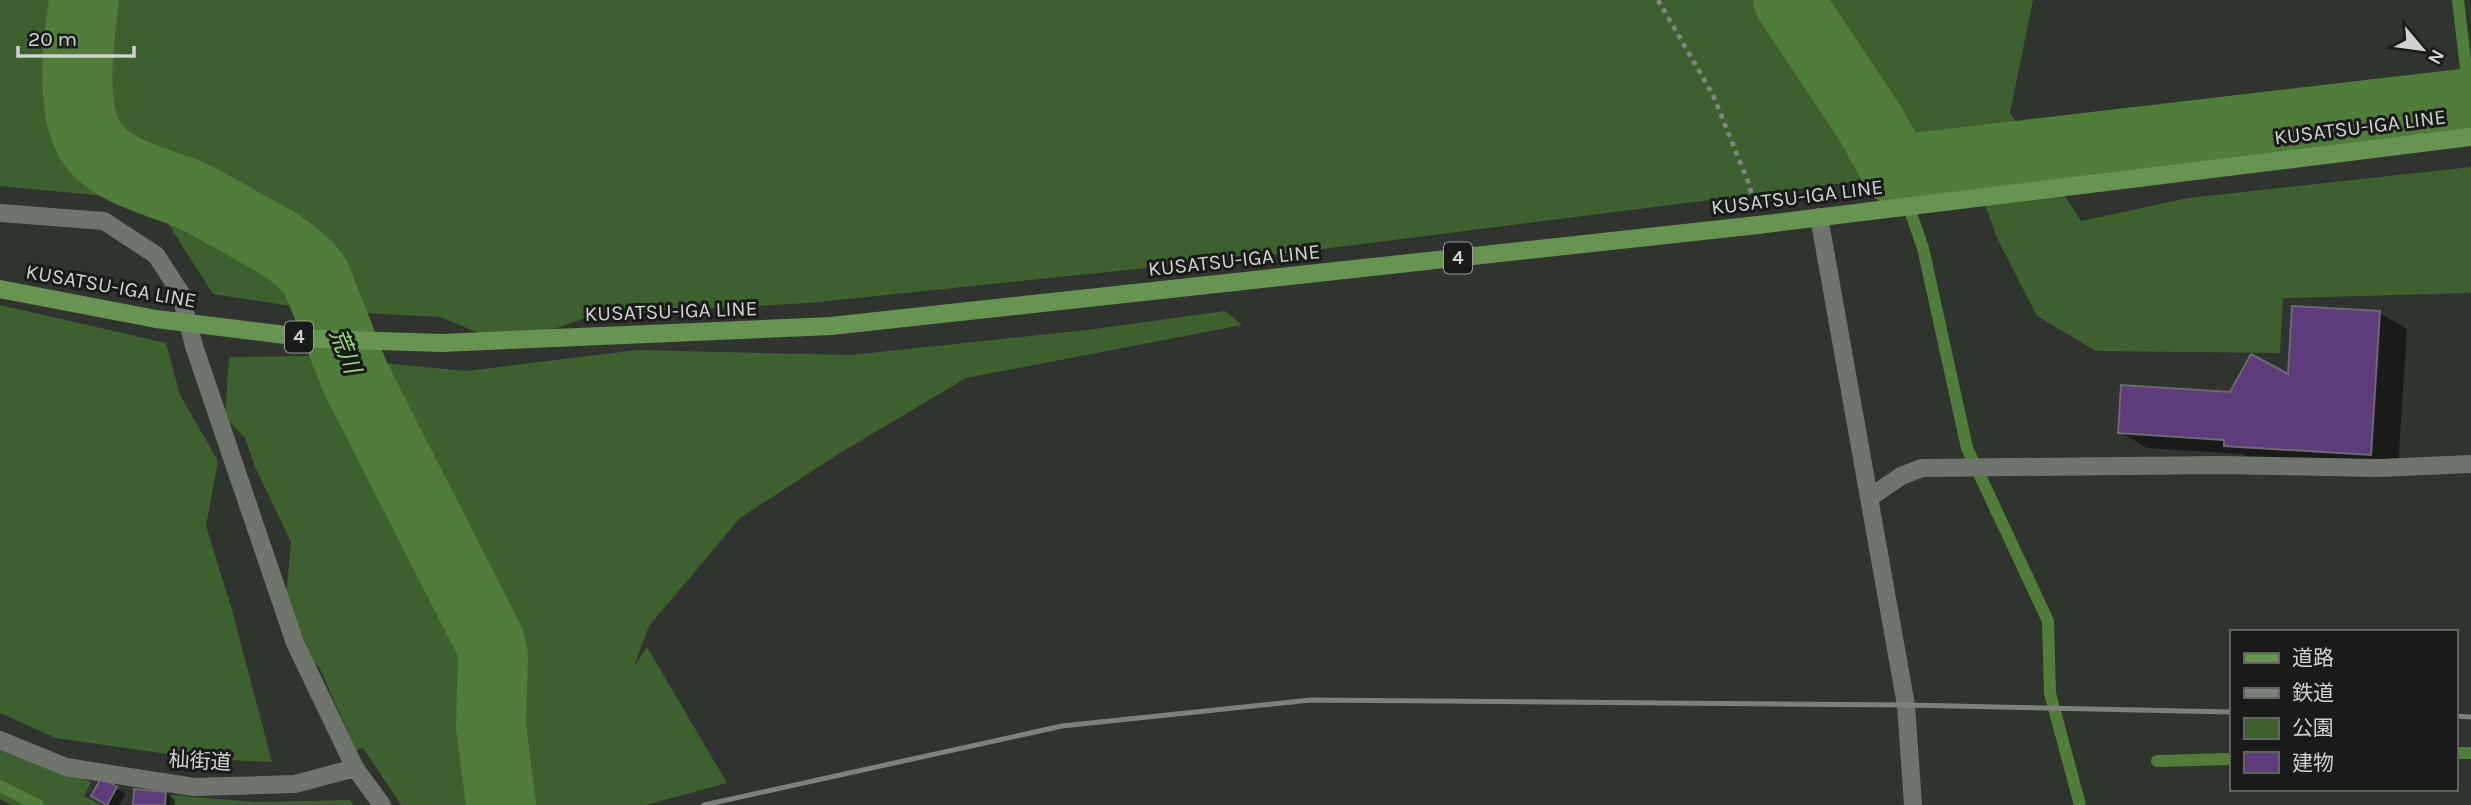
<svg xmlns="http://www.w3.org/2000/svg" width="2471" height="805" font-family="Karla,'Noto Sans JP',sans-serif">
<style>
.green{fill:#3e602e}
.shadow{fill:#0007}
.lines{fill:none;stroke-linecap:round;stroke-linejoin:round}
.stream{stroke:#517d3b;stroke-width:12}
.river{stroke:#517d3b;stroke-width:70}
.building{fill:#5d3c7c;stroke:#6c6970;stroke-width:2}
.path{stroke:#828681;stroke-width:4.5;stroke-dasharray:5 5;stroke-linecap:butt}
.minor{stroke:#6f746d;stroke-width:18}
.primary{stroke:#689452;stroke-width:18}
.rail{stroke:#7d817c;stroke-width:5}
.labels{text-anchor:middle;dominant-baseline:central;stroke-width:6;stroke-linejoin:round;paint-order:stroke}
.shield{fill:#191b18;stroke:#989b97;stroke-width:2}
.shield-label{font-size:19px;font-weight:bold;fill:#cfd2ce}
.street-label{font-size:21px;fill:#cfd2ce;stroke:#191b18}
.water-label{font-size:23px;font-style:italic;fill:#99d87c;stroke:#191b18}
</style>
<rect width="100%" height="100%" fill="#2f342e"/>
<!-- green -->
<path class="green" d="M0,0H2033L2010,113L2081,221L2188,198L2471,167V293L2283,298L2280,353L2096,351L2037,316L1998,240L1976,181L1877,179L1298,252L1127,270L809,303L596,314L509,345L440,317L323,311L213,294L167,222L105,196L0,186Z
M0,305L166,343L180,395L218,461L206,526L232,610L272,762L203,759L56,738L0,713Z
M1225,311L1242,325L966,378L840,453L740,518L649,626L634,666L647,647L727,783L646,805H401L363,748L356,750L319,667L283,633L291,542L255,467L245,438L225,417L229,357L310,356L466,371L638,350L851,355L1087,330Z
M0,745L91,782L84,796L101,805H12L0,799Z
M171,795L253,802L350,800L354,805H170Z"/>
<!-- shadow -->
<path class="shadow" d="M2380,313L2407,329L2398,469L2253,461L2242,454L2147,448L2120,432L2231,394L2290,377Z
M101,780L126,794L119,805H111L93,795Z
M166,794L175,799V805H134Z"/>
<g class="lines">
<!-- stream -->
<path class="stream" d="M2458,0L2470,103
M1896,170L1923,248L1967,448L2048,621L2050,693L2080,805
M2455,753H2471
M2157,761L2231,759
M0,786L38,805"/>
<!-- river -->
<path class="river" d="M84,0C79,39 68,113 94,146C114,172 159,182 188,194C208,203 229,216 249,227C272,239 301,255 316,277L355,377L490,642L493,656L491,726L501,805
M1788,0L1870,123L1896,170L2471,103"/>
</g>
<!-- building -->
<path class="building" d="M2292,306L2380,311L2371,455L2224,446V440L2118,433L2121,385L2230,392L2251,354L2288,374Z
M101,778L117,787L107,805L91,796Z
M134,789L166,792L165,805H133Z"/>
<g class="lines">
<!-- path -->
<path class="path" d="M1658,0L1713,95L1749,184L1752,196"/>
<!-- minor -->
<path class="minor" d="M0,213L104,221L156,255L180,292L194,346L295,643L355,768L382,805
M1819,217L1906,705L1913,805
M1869,498L1901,476L1922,468L2220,465L2379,468L2471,464
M0,740L66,767L194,787L295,784L355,768"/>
<!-- primary -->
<path class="primary" d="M0,289L156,319L318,339L442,343L831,326L1758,225L2471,137"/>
<!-- rail -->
<path class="rail" d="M2455,716L2471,717
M704,805L1062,726L1311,700L1906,705L2231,712"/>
</g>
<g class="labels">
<!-- shield labels -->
<g class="shield">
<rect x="1444" y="242.5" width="28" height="31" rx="5"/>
<rect x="285" y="321.5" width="28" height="31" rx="5"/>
</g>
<g class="shield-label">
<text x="1458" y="258">4</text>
<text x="299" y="337">4</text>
</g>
<!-- street labels -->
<g class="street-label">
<text transform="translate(2360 127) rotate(-7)">KUSATSU-IGA LINE</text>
<text transform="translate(1797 197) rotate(-7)">KUSATSU-IGA LINE</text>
<text transform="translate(1234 260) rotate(-6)">KUSATSU-IGA LINE</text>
<text transform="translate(111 286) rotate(10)">KUSATSU-IGA LINE</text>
<text transform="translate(671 311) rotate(-2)">KUSATSU-IGA LINE</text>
<text transform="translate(200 761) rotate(3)">杣街道</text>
</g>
<!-- water labels -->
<g class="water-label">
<text transform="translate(345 351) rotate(68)">荒川</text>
</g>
</g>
<!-- legend -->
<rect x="2230" y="630" width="228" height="161" fill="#191b18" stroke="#626461" stroke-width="2"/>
<rect x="2244" y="653" width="35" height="10" fill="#689452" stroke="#626461" stroke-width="2"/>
<text x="2292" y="665" font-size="21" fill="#cfd2ce">道路</text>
<rect x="2244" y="688" width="35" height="10" fill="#7d817c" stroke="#626461" stroke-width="2"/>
<text x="2292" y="700" font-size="21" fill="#cfd2ce">鉄道</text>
<rect x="2244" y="718" width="35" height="21" fill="#3e602e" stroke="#626461" stroke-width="2"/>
<text x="2292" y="735" font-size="21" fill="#cfd2ce">公園</text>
<rect x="2244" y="752" width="35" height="21" fill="#5d3c7c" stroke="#626461" stroke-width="2"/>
<text x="2292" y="770" font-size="21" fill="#cfd2ce">建物</text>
<!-- north arrow -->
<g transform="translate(2422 49) rotate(119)" stroke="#191b18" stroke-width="5" paint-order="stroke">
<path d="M0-5L12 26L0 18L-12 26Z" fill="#cfd2ce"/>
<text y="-10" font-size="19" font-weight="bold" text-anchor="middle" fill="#cfd2ce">N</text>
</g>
<!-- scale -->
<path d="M18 46v10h116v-10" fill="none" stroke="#cfd2ce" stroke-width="3.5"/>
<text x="28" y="46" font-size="21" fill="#cfd2ce" stroke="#191b18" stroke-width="5" paint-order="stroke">20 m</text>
</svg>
